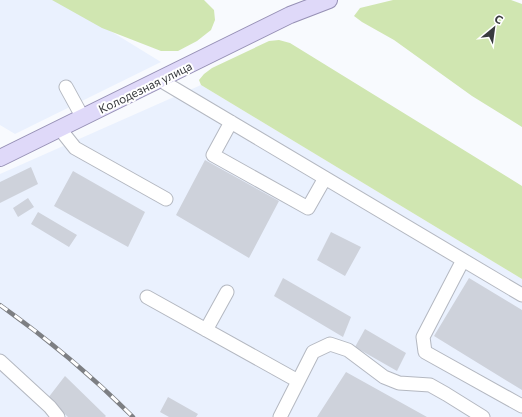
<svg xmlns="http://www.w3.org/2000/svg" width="522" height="417" font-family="Commissioner,sans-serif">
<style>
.built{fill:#eaf1fe}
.green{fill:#d0e6b1}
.building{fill:#ced2db}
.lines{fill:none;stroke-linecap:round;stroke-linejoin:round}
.minor-casing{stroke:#b4b8c1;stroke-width:15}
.major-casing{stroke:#9690b5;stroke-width:18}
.minor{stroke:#fff;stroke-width:13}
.major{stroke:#dfd9f9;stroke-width:16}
.rail-casing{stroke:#7d7f83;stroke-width:4.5}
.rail{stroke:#fff;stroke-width:3;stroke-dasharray:9;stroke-linecap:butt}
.labels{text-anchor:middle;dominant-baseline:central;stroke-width:4;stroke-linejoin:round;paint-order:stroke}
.street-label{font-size:12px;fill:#383a3e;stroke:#fff}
</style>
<rect width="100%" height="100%" fill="#f8fafe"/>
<!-- built -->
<path class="built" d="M0,0H60L161,62L15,134L0,125Z
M201,85L522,279V417H0V174Z"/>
<!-- green -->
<path class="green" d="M52,0H204L214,10L215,20L211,30L197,41L178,51H161L102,28Z
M393,0H511L522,4V127L472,96L394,40L362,22L354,16L360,8Z
M279,40L290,43L522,186V279L201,85L199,80L204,74L212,68L269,41Z"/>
<!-- building -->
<path class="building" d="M205,160L279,201L249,258L176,215Z
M31,167L38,184L0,203V182Z
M73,171L145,212L128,247L54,206Z
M28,198L34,207L18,217L13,208Z
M38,212L77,235L69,247L31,224Z
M331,232L361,247L345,276L317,260Z
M283,278L351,317L343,337L274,296Z
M469,278L522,310V390L434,336Z
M365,329L406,353L397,371L355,347Z
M346,372L427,417H317Z
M65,376L106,416L105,417H68L48,398Z
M168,397L198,414L196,417H169L160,412Z"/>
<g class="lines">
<defs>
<path id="minor" d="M160,80L522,295
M66,87L83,118
M231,122L213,155L308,208L325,178
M60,129L75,148L166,199
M463,260L423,337L425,352L522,406
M147,297L298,381
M206,330L227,292
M0,361L50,407L58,417
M280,417L313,352L330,344L348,350L384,377L399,383L430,385L446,394L483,417"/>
<path id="major" d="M0,158L290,15L329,0"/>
</defs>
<!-- minor casing -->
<use href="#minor" class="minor-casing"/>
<!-- major casing -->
<use href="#major" class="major-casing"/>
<!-- minor -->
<use href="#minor" class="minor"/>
<!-- major -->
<use href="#major" class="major"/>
<defs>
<path id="rail" d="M0,305C48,339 92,376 133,417"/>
</defs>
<!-- rail casing -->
<use href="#rail" class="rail-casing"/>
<!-- rail -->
<use href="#rail" class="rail"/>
</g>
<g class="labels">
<!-- street labels -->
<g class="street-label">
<text transform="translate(145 87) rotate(-26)">Колодезная улица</text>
</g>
</g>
<!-- north arrow -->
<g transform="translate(494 28) rotate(29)" stroke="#ffffff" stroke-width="3" paint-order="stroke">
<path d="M0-3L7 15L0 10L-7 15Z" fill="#383a3e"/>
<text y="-6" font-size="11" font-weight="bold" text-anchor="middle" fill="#383a3e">С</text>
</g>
</svg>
